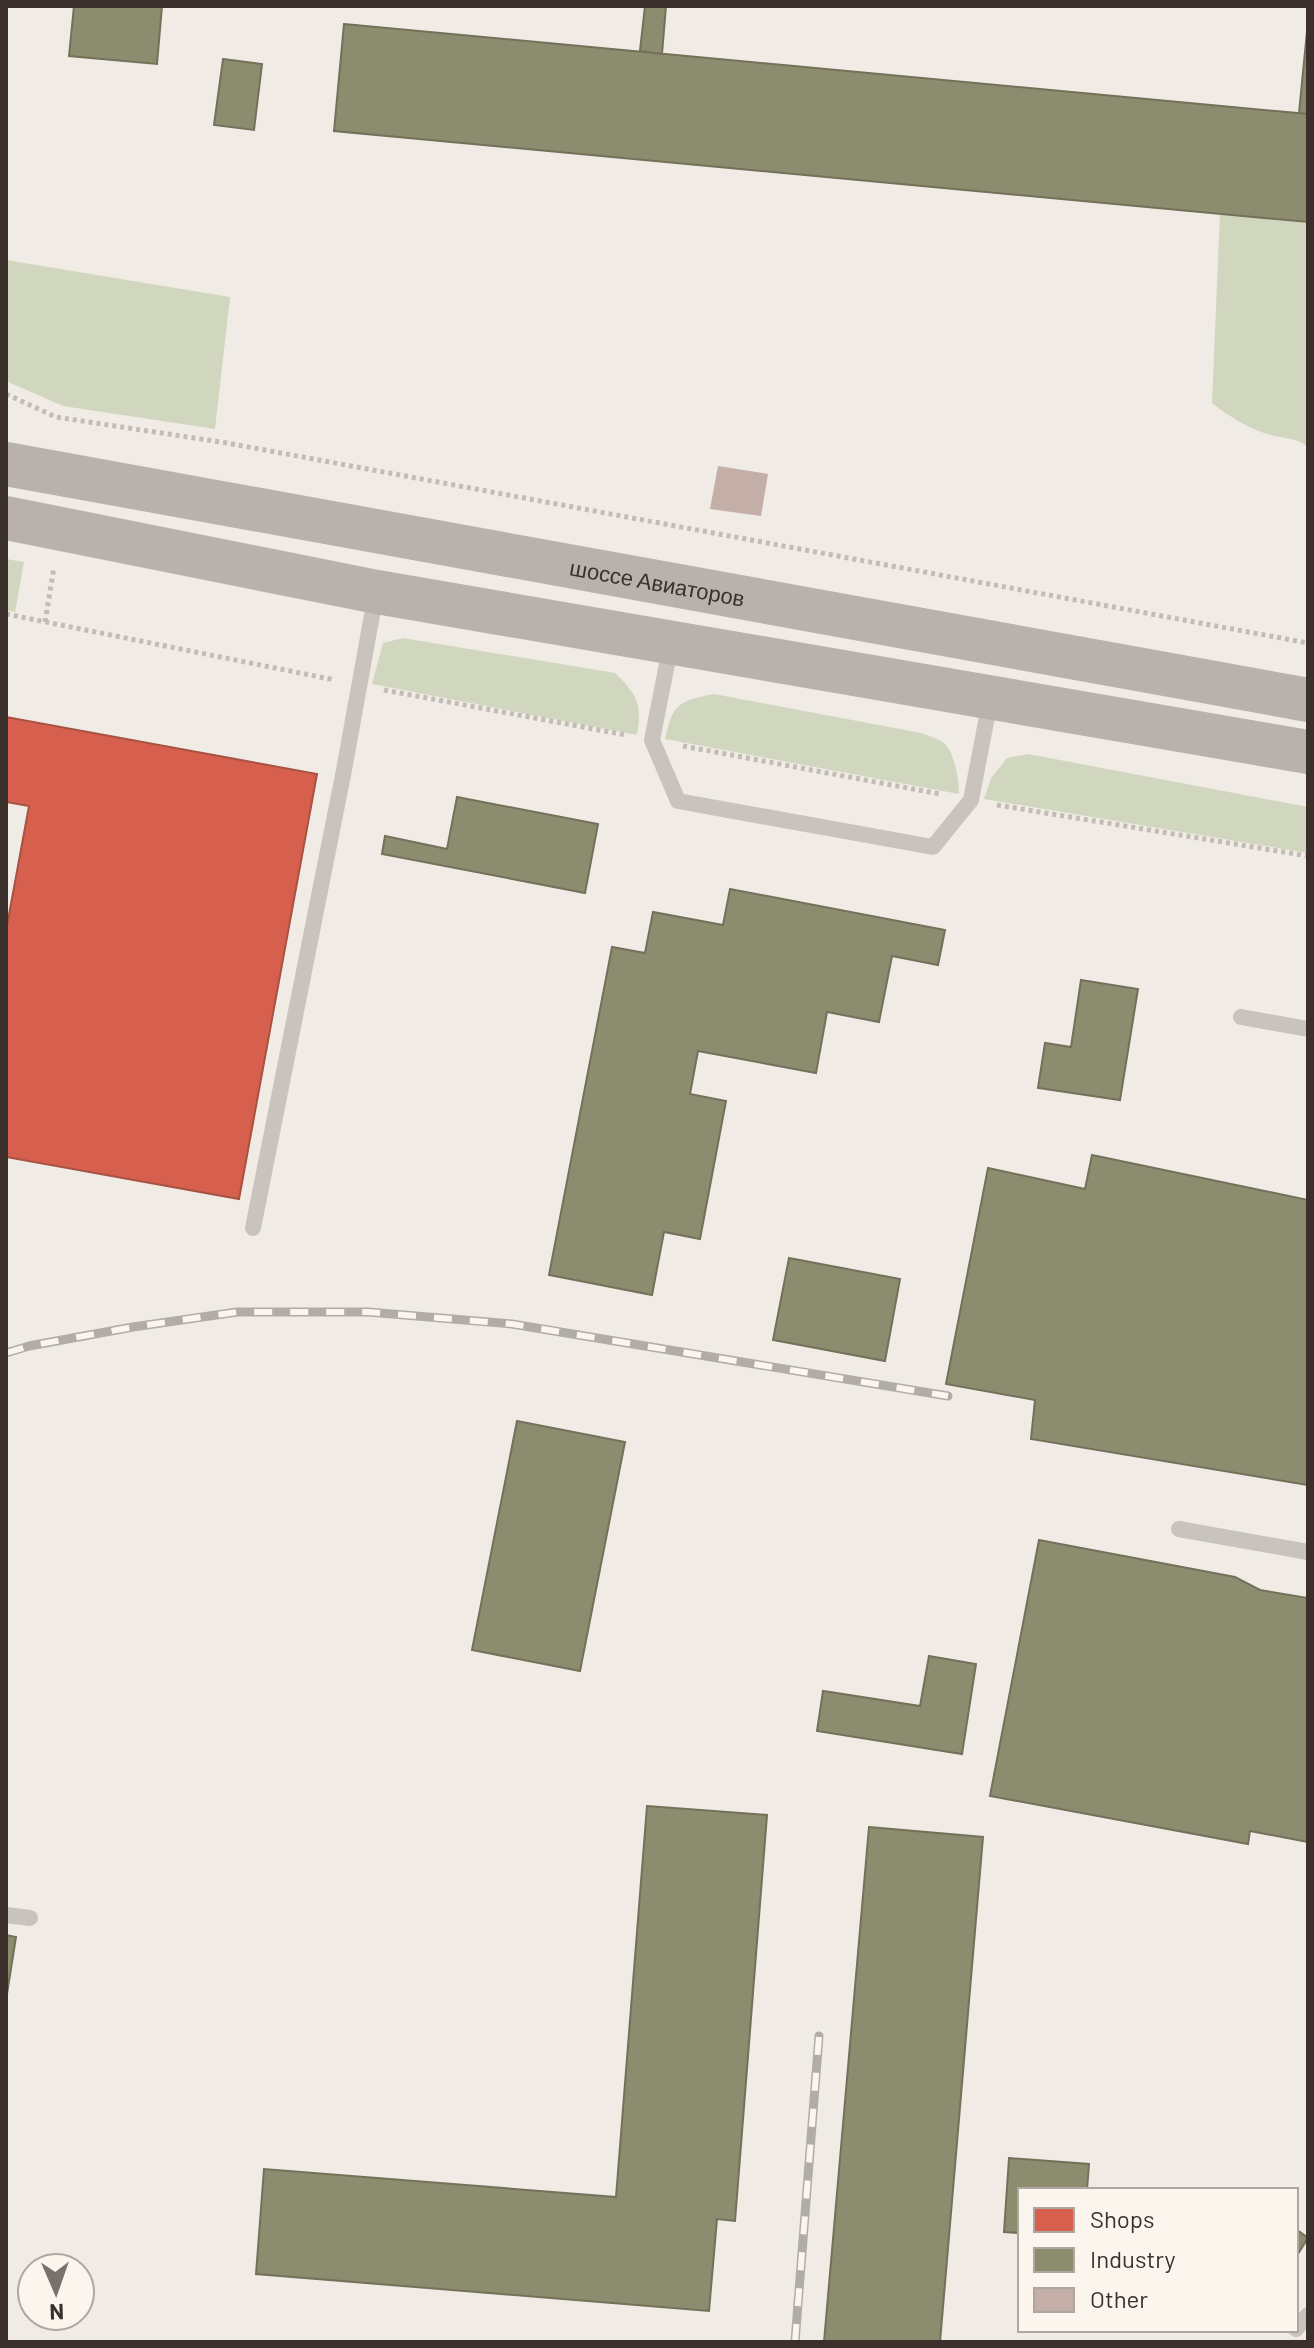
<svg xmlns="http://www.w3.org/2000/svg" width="1314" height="2348" font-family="Barlow,sans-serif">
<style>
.green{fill:#d1d6bf}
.shops{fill:#d6604d;stroke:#a85243;stroke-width:2}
.industry{fill:#8c8c6e;stroke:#74705a;stroke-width:2}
.building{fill:#c3afa7}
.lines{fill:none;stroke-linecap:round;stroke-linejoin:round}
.path{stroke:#c2bbb6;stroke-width:5;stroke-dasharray:4 4;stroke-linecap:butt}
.lane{stroke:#c9c3be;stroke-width:16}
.primary{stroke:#b8b1ad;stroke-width:44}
.rail-casing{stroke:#b1aca8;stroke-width:9}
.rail{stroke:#fbf5ee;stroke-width:6;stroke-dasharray:18;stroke-linecap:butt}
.labels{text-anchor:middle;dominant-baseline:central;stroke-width:8;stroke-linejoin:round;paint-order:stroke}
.street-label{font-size:22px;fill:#3b302b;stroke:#fbf5ee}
</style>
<rect width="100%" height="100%" fill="#f0ebe5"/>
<!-- green -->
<path class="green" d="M1220,213L1308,222V447C1296,436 1280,439 1264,433C1244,426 1229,416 1212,403Z
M6,260L230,297L215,429L63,406L6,381Z
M6,559L24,562L15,612L6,610Z
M403,638L615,673C638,696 642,703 637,735L372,684L383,643Z
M714,694L921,733C928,736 940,739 945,744C955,754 959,781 959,794L665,739C673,703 679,701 714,694Z
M1028,754L1308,807V853L984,799L991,778L1007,758Z"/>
<!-- shops -->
<path class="shops" d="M6,717L317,774L239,1199L6,1157V931L29,806L6,802Z"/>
<!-- industry -->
<path class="industry" d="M74,6H162L157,64L69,56Z
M645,6H666L662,54L640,51Z
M1308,21V114L1299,113Z
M344,24L1308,114V222L334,131Z
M223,59L262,64L254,130L214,125Z
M457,797L598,824L585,893L382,854L385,836L447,849Z
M730,889L945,930L938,965L892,956L879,1022L827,1012L816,1073L698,1051L690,1094L726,1101L700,1239L664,1232L652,1295L549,1275L612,947L645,953L653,912L723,925Z
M1081,980L1138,989L1120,1100L1038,1088L1045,1043L1071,1047Z
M1092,1155L1308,1200V1485L1031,1439L1035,1400L946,1384L988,1168L1085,1189Z
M789,1258L900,1279L885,1361L773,1340Z
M517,1421L625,1442L580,1671L472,1650Z
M1039,1540L1235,1577L1260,1590L1308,1598V1842L1250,1831L1248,1844L990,1796Z
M929,1656L976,1664L962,1754L817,1731L823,1691L920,1706Z
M647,1806L767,1815L735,2221L717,2219L709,2311L256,2274L264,2169L616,2197Z
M869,1827L983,1837L940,2342H824Z
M6,1935L16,1937L6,2000Z
M1009,2158L1089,2164L1087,2190H1020V2233L1004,2232Z
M1296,2229L1308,2238L1296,2257Z"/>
<!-- building -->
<path class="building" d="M718,466L768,474L761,516L710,509Z"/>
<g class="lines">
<!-- path -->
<path class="path" d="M6,394L56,417L227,443L1308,643
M6,614L335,680
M45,622L54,567
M384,690L626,735
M683,746L940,794
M997,805L1308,856"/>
<!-- lane -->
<path class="lane" d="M671,644L652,740L678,801L933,847L971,800L990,701
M1241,1017L1308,1029
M253,1228L344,770L376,593
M1179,1529L1308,1552
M6,1915L30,1918
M1296,2329L1308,2315"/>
<!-- primary -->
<g class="primary">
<path id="s1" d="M6,464L1308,700"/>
<path d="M6,518L377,592L1308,752"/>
</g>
<defs>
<path id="rail" d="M6,1353L29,1346L133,1327L237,1312H368L512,1324L948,1396
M795,2342L819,2036"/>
</defs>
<!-- rail casing -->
<use href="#rail" class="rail-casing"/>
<!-- rail -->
<use href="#rail" class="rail"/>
</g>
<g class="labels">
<!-- street labels -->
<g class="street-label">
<text stroke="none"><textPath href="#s1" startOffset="662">шоссе Авиаторов</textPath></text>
</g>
</g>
<!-- border -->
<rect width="1314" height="2348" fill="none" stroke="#3b302b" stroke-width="16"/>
<!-- legend -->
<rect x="1018" y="2188" width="280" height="144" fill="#fbf5ee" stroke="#aea6a0" stroke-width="2"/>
<rect x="1034" y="2208" width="40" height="24" fill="#d6604d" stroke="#aea6a0" stroke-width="2"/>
<text x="1090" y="2228" font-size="24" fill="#3b302b">Shops</text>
<rect x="1034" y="2248" width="40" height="24" fill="#8c8c6e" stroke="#aea6a0" stroke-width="2"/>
<text x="1090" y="2268" font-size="24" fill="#3b302b">Industry</text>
<rect x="1034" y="2288" width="40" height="24" fill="#c3afa7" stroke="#aea6a0" stroke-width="2"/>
<text x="1090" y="2308" font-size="24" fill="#3b302b">Other</text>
<!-- north arrow -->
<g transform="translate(56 2292) rotate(178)"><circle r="38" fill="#fbf5ee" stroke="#aea6a0" stroke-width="2"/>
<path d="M0-6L14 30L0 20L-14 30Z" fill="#7a716c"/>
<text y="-12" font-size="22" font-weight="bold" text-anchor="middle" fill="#3b302b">N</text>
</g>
</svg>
